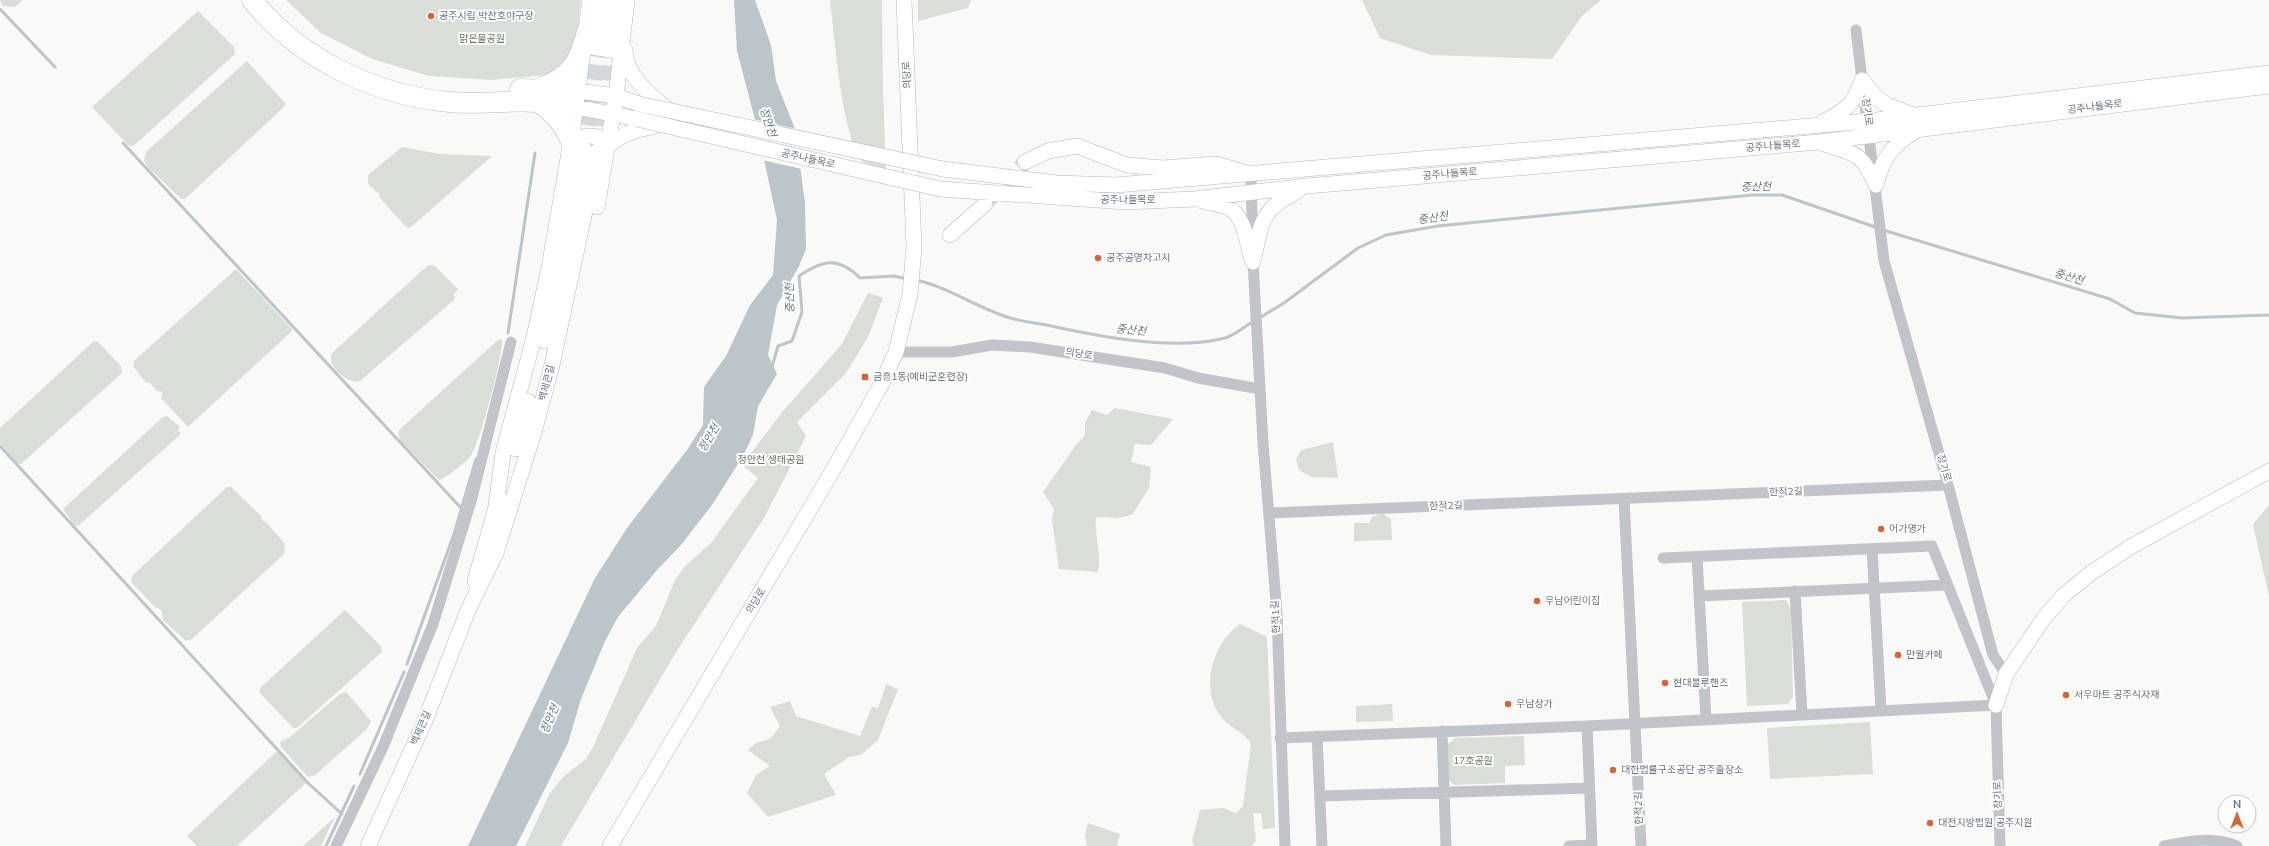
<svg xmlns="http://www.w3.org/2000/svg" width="2269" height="846" font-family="'Nunito Sans','Noto Sans KR',sans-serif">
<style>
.green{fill:#d9ded7}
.water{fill:#bbc5ca}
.pier{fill:#f9faf8}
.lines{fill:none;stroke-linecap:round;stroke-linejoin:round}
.stream{stroke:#bbc5ca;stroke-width:3}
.secondary-tunnel{stroke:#d4d8da;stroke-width:15;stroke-dasharray:15 8;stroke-linecap:butt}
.secondary-casing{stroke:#b4b9be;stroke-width:16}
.highway-casing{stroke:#b5b9bd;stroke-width:21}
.street{stroke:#c1c5ca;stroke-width:11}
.secondary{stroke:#fff;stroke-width:15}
.highway{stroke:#fff;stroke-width:20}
.secondary-bridge-casing{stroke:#b4b9be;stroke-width:16;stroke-linecap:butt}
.secondary-bridge{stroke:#fff;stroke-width:15}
.poi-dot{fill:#de6233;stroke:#fff;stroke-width:1.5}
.labels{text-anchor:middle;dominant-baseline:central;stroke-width:4;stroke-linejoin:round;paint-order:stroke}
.poi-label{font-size:10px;fill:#667482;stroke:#fff;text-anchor:start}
.park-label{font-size:10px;fill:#677a64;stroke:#fff}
.street-label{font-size:10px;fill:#667482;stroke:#fff}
.water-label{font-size:11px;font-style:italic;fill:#667982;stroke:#fff}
</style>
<rect width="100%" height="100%" fill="#f9faf8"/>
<!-- green -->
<path class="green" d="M0,0H23L15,7L3,6Z
M286,0H581L578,26L567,62L547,75L492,80L429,76L372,59L321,33Z
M830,0H882L883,91L886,170C877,168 865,166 859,158C853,150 851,136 848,127C838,85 835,43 830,0Z
M918,0H971L968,8L918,21Z
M1362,0H1601L1582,16L1552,59L1431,55L1380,38Z
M198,11L234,47L235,54L139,141L132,146L128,145L92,107Z
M247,61L285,103V106L185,199H181L148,167L144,160L146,152Z
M402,147L440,154L492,156L410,228L406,227L379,197L380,195L368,184V175Z
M428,265L435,266L458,289L454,294L455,299L360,381C348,384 338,373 331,363V354Z
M236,269L291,328L292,331L188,427L161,398L163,392L157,391L149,382L146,383L133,366L134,361Z
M868,293L883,298L868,337L846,373L797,422L806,436L764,518L678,649L561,846H525L550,793L564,776L586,759L594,745L637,648L656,626L675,580L685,566L711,543L758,478L742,465L783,411L842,344Z
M499,339L502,340C504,353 479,445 471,456C467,461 445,479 439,480L401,441L398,433L399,430Z
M94,341L98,342L121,366L122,373L21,464L17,463L0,443V428Z
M1115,408L1173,419L1151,445L1135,444L1131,462L1151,467L1149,488L1132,515L1117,518L1096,517C1094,536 1102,554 1098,572L1059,569L1052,520L1054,509L1043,492L1076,445L1085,435V423L1092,410L1107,415Z
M167,416L180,427L178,430L181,434L78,526L74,525L63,509L163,417Z
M1333,442L1338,478L1311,477L1299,470L1296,459L1301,450Z
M227,487H231L261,516L262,520L266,522L285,544L284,554L192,639L186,641L163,620L161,610L155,607L131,582L132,576Z
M2269,505V597L2253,524Z
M1382,513L1391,519L1392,540L1354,541V523H1369L1372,517Z
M1786,600L1791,609L1793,697L1788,704L1747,706L1742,602Z
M345,610L381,646L382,652L297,728H293L260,693V688Z
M1240,624L1267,637L1275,828L1263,829L1261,813H1253L1256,841L1252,846H1194L1192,840L1200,810L1223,808L1236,813L1243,806L1251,744C1244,731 1231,729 1222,718C1199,690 1212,643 1240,624Z
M886,684L898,689L878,740L861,755L849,757L824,774L836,795L768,817L747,793L756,775L770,766L748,750L756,743L770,739L780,726L770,707L790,701L796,716L860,736L872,707L878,708Z
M346,692L371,721L367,729L314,776L308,777L281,747L280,742L290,737L341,693Z
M1392,704L1393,721L1356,722V706Z
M1870,722L1873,774L1770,779L1767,728Z
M1524,736L1525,765L1505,766V783L1454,785L1449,780L1447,745L1455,738Z
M277,751L306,783L237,846H197L187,836Z
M335,817L321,846H303Z
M1088,823L1120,834L1117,846H1087L1085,835Z"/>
<!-- water -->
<path class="water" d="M734,0H755L771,45L776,81L795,129L805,203L806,249L799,266L777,305L768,355L777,374L758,406L753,435L743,456L712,505L681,545L657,570L618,617L605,641L581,699L568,743L516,846H468L595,578L627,528L687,450L703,425L704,387L726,356L750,305L773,275L777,220L757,127L737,51Z"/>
<!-- pier -->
<path class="pier" d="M753,119L797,129L802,169L762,160Z"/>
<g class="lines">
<!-- stream -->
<path class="stream" d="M0,9L55,67
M123,143L462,509
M1883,230L2110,299L2135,313L2182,318L2269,315
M915,280C947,286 975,307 1007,317C1021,322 1037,323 1051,326C1102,337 1175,351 1225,338C1235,335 1245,326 1254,321
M1259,318L1284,303L1358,248L1386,235L1438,226L1752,195H1782L1878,228
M508,333L535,153
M772,367L778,346L792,341L802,312L799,276C823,260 838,256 860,278L894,276L907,279
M0,446L308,783L342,814
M407,664L454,534L476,459
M360,774L404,672
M326,846L354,786"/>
<!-- secondary-tunnel -->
<path class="secondary-tunnel" d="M584,148L600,42
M598,149L612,44
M988,201L1025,162"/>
<defs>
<path id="secondary" d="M587,32L592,47L616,51L619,48L623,39
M600,42L604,0
M612,44L616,0
M625,50C626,76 648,93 667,109
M578,91L616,96L639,104
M576,107L637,119
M1823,122C1847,109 1853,106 1862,80L1877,98L1887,105L1913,115
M571,141C584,135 600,132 608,146C624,132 640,129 660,125
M1824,144C1856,154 1862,153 1876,185
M1025,162L1048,151L1077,146L1127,165L1163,168L1216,164L1243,172
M943,169L1056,183L1116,185L1868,121L2269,73
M1876,185C1883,157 1891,147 1915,131
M940,189L1126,202L1194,199L1307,186L1819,142L2269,86
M1202,201C1210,203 1219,204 1227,207C1245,215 1247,243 1252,260
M597,207L616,96L627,0
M950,235L985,204
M1253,262C1262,223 1259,210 1298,191
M544,341L569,231L584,148
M515,449L528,401
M496,505L503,453L534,337L549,268L571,141L590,0
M475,581L499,497
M1996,705L2006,674L2044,618L2064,595L2091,573L2132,546L2269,471
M368,846L424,723L469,608L496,553L535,429L552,365L598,150
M610,846L836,465L882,383L896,352L910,294L914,247L904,0"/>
<path id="highway" d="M252,0C300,59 374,95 449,102C478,105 508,100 537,102C550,103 563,106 576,107
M540,88C571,77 579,62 587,32
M520,89L578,91
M537,102C554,112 563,124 571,141"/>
</defs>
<!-- secondary casing -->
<use href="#secondary" class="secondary-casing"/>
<!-- highway casing -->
<use href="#highway" class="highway-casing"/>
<!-- street -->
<path class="street" d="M1856,30L1884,261L1948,485L1993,655L2006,674
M1251,175L1253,262L1263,443L1277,614L1285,846
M896,352H952L992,345L1030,347L1165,368L1198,378L1260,389
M1624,499L1641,846
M1269,513L1948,485
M1872,549L1881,710
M1697,557L1706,719
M1663,558L1932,546L1996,705L2000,846
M1795,591L1802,714
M1699,596L1947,585
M1587,726L1592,846
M1442,731L1446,846
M1317,736L1322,846
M1280,738L1587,726L1996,705
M1320,796L1589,788
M336,846L383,747L433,624L472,498L511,342
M1569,846L1592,845
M2164,846C2188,841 2214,836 2237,846"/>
<!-- secondary -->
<use href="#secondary" class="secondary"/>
<!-- highway -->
<use href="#highway" class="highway"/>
<defs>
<path id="secondary-bridge" d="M639,104L943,169
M637,119L940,189"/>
</defs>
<!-- secondary-bridge casing -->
<use href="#secondary-bridge" class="secondary-bridge-casing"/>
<!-- secondary-bridge -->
<use href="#secondary-bridge" class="secondary-bridge"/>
</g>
<!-- markers -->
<g class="poi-dot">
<circle cx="431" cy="16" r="4"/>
<circle cx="1098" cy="258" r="4"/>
<rect x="861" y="373" width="8" height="8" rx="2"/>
<circle cx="1881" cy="529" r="4"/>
<circle cx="1537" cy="601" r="4"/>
<circle cx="1898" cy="655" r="4"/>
<circle cx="1665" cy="683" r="4"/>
<circle cx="2066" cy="695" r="4"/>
<circle cx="1508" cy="704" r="4"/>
<circle cx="1613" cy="770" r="4"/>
<circle cx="1930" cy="823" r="4"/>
</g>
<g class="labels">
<!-- poi labels -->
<g class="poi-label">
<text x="439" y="16">공주시립 박찬호야구장</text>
<text x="1106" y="258">공주공영차고지</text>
<text x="873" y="377">금흥1동(예비군훈련장)</text>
<text x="1889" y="529">어가명가</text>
<text x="1545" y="601">우남어린이집</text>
<text x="1906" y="655">만월카페</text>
<text x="1673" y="683">현대블루핸즈</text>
<text x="2074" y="695">서우마트 공주식자재</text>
<text x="1516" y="704">우남상가</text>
<text x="1621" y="770">대한법률구조공단 공주출장소</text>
<text x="1938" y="823">대전지방법원 공주지원</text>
</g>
<!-- park labels -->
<g class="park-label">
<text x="482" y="39">맑은물공원</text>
<text x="771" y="460">정안천 생태공원</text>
<text x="1473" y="761">17호공원</text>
</g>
<!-- street labels -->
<g class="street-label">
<text transform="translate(907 75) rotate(-93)">의당로</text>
<text transform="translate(2095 107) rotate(-7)">공주나들목로</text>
<text transform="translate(1867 112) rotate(82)">장기로</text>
<text transform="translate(1773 146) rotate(-5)">공주나들목로</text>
<text transform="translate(808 159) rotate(13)">공주나들목로</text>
<text transform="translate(1450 174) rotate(-5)">공주나들목로</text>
<text x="1128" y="200">공주나들목로</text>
<text transform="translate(1079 354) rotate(9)">의당로</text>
<text transform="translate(547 383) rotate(-76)">백제큰길</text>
<text transform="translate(1944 468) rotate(74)">장기로</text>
<text transform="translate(1786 492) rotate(-2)">한적2길</text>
<text transform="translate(1446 506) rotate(-2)">한적2길</text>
<text transform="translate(756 601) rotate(-59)">의당로</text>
<text transform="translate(1276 617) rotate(-93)">한적1길</text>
<text transform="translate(421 728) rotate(-67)">백제큰길</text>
<text transform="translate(1998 795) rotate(-92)">장기로</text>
<text transform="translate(1639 808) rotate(-92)">한적2길</text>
</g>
<!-- water labels -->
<g class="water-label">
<text transform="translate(768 122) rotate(72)">정안천</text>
<text transform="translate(1756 187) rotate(-1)">중산천</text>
<text transform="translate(1433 218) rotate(-8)">중산천</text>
<text transform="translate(2069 277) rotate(17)">중산천</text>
<text transform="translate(790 298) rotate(-91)">중산천</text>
<text transform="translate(1131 330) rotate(6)">중산천</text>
<text transform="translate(709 438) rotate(-59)">정안천</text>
<text transform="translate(550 719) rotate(-67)">정안천</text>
</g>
</g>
<!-- north arrow -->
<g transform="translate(2237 814)"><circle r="19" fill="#ffffff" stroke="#c2c7cd"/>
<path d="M0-3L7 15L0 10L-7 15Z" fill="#de6233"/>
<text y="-6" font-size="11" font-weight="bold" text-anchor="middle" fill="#667482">N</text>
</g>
</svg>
